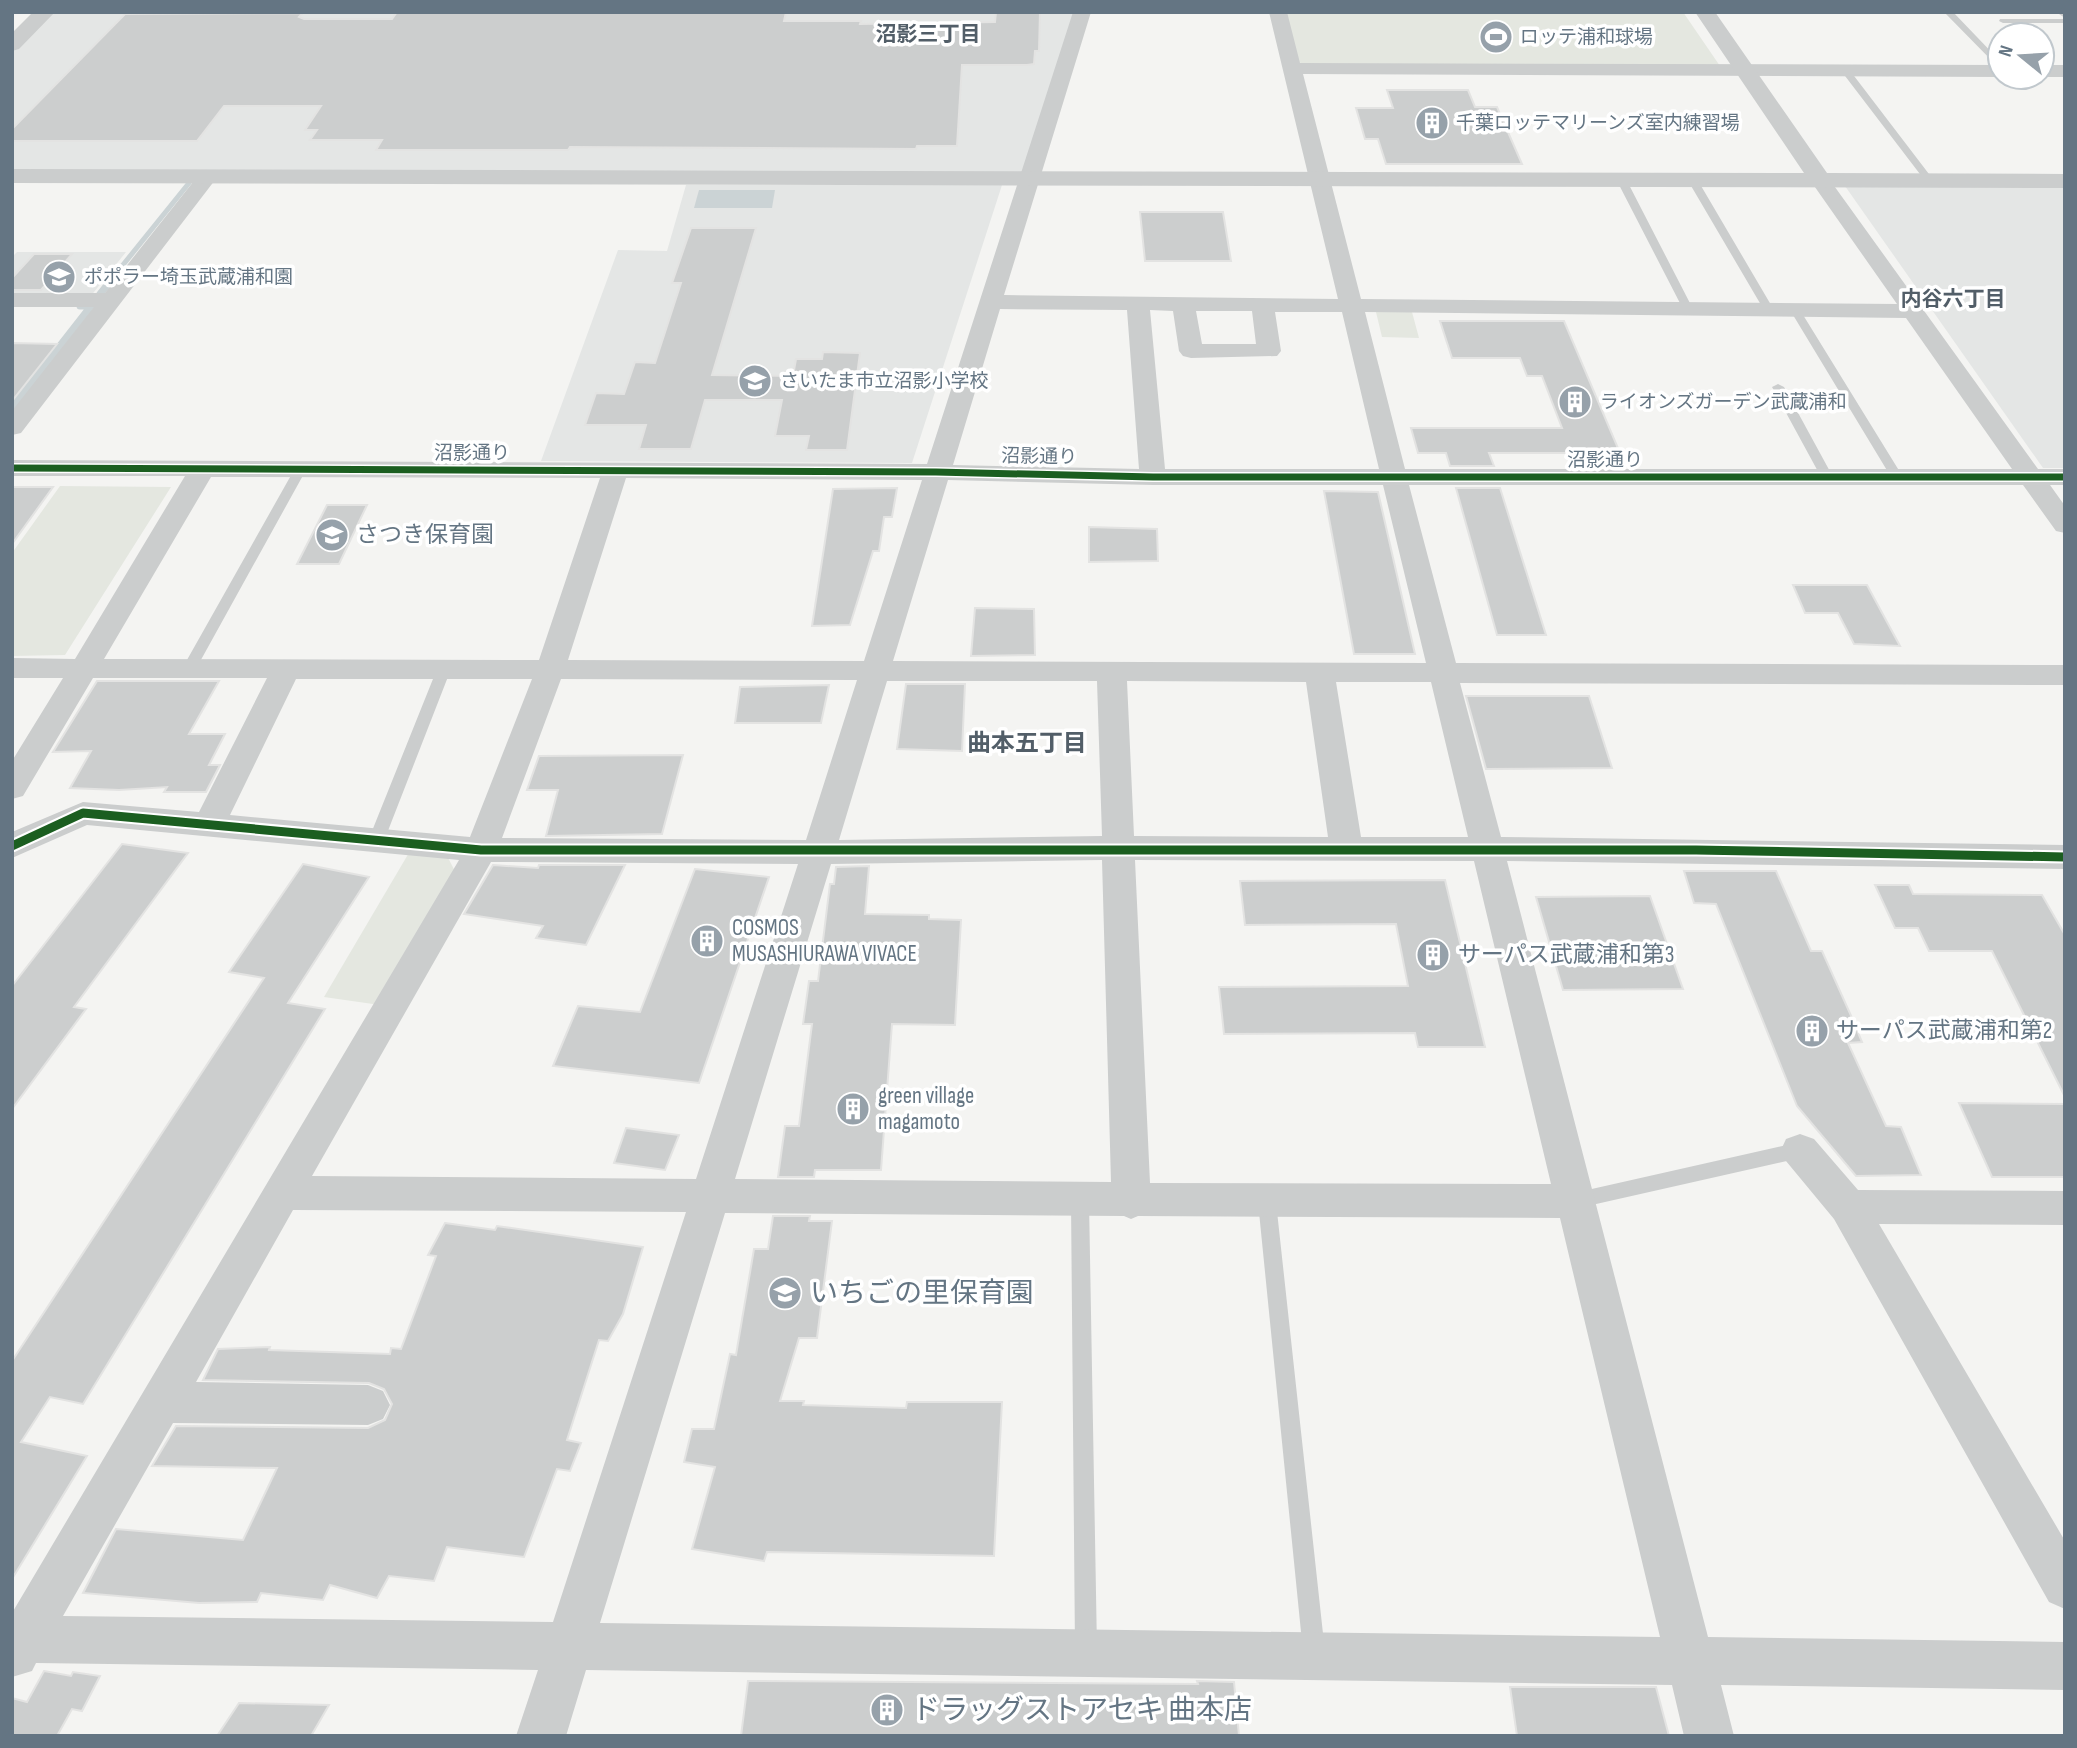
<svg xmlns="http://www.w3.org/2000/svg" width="2077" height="1748" font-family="'Sofia Sans Condensed','Noto Sans JP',sans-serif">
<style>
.built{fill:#e4e6e5}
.green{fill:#e4e7e0}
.water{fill:#cbd3d5}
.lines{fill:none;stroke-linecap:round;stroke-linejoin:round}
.stream-far1{stroke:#cbd3d5;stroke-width:5}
.stream{stroke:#cbd3d5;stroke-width:7}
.building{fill:#cccece;stroke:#e3e3e2;stroke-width:2}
.service{fill:#cbcdcd;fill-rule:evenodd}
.minor{fill:#cbcdcd;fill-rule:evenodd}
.tertiary{fill:#cbcdcd;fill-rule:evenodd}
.cycleway-far1-casing{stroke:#fff;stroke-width:10}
.cycleway-casing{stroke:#fff;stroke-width:13}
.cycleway-far1{stroke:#1b5e20;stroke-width:7}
.cycleway{stroke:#1b5e20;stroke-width:9}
.labels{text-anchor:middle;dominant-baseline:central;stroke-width:7;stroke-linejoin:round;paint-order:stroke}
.far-poi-label{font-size:19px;fill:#647583;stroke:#fff;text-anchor:start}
.far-street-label{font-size:19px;fill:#647583;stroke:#fff}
.far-neighbourhood-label{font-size:21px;font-weight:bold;fill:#525e68;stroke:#fff}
.poi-label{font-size:23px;fill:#647583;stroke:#fff;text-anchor:start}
.neighbourhood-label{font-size:24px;font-weight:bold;fill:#525e68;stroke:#fff}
.near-poi-label{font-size:28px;fill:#647583;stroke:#fff;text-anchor:start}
</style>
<rect width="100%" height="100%" fill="#f4f4f2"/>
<!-- built -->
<path class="built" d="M44,12H1082L1029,178L12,176V45Z
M686,185H1002L912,463L541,461L618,250L667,251Z
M1845,186L2065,188V468H2043Z
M17,252H126L90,297L12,296V257Z"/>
<!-- green -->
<path class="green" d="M1286,12H1683L1720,66L1304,65L1299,62Z
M1376,312H1412L1419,338L1382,337Z
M60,486L171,487L65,655L12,656V553Z
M410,851L446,854L457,875L380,1005L324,997Z"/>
<!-- water -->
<path class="water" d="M699,190H775L772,208H694Z"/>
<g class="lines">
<!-- stream-far1 -->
<path class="stream-far1" d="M110,281L189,183"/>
<!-- stream -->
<path class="stream" d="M100,294L112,279
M12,407L91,306H80"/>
</g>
<!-- building -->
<path class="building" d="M397,12H786L784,21H861L860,24L995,22L996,12H1040L1039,51H1035L1034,64L1027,65H962L957,146H917L916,149L570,147L568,150H376L382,140H310L317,130H305L321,106H224L197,141H12V129L125,14L303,13L299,17L304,19H392Z
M1387,90H1468L1475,107H1497L1522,164H1386L1378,139H1365L1356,108H1393Z
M1140,212H1223L1231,261H1145Z
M691,228H756L712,375L793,376L796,359H822L823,352L860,353L847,450H806L809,436H775L782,400H705L691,449H639L646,425H585L596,393L624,394L635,362L655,363L681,283H672Z
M34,254H72L41,290H12V278Z
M1440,321H1564L1620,453H1489L1494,466H1450L1446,453H1418L1411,428H1562L1542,376H1527L1520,358H1452Z
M12,343L57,344L12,401Z
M12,487H53L12,544Z
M897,488L892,517H884L879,551H873L850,625L812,626L833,489Z
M1456,488H1500L1546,635H1497Z
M1324,491L1378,492L1415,654H1354Z
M327,505H367L339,564H297Z
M1089,527L1157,529L1158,561L1089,562Z
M1793,585H1867L1900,646L1854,644L1838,613H1805Z
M975,608L1034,609L1035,655L971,656Z
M97,681H219L189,734H225L209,765H220L206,792H164L167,787L119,790L70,788L91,751L53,752Z
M906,684H965L962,751L897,749Z
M829,685L821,723H735L740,687Z
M1466,696H1589L1612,768L1486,769Z
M683,755L662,834L546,836L558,790H527L539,756Z
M122,844L188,853L74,1007L86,1009L12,1109V986Z
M303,864L369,877L288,1003L325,1009L83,1404L50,1397L21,1442L87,1456L12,1579V1361L264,978L229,972Z
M493,865L538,868L539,865H625L586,945L536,938L543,926L464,914Z
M869,866L865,914L929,915V919L961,920L955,1025L892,1024L881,1170H815L814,1177H778L785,1126H799L812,1024H803L809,981H818L830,884H834L836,867Z
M695,869L769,877L699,1083L553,1066L578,1006L640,1012Z
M1684,871H1776L1811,951H1822L1852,1018L1862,1042L1848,1043L1886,1126L1901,1127L1921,1175L1856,1176L1797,1106L1716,904L1694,903Z
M1445,880L1485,1047H1418L1415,1033L1224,1034L1219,987L1408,986L1396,924L1245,925L1240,881Z
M1875,885H1909L1913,894L2042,895L2065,935V1097L1992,951H1929L1918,928H1895Z
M1650,896L1683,989L1563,990L1536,897Z
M1959,1103L2065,1104V1177H1992Z
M626,1128L679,1135L665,1170L614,1163Z
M773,1216H810L809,1221H832L817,1338H799L780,1401H804L803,1405L906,1408L907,1402H1002L994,1556L767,1552L764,1561L692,1549L715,1467L684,1462L692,1429H714L730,1354L736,1355L754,1249H768Z
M445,1223L495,1230L497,1226L643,1247L623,1314L608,1341L599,1340L567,1440L581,1443L570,1471L557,1469L524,1557L447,1547L434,1581L389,1576L377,1598L330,1585L323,1600L261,1593L257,1602L199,1603L83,1593L116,1529L243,1540L277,1468L152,1466L176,1426L368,1428L385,1420L392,1404L384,1389L369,1383L203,1380L218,1349L270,1347L269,1350L390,1354L391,1348L401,1349L436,1256L428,1255Z
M44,1671L71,1676L73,1672L100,1676L82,1711L72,1709L57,1736H12V1698L27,1702Z
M748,1681L1198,1684L1197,1681L1234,1682L1239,1736H741Z
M1510,1687H1656L1669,1736H1517Z
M239,1703L329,1705L311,1736H217Z"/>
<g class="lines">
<!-- service -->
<path class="service" d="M1944,12H1953L2000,61V69Z
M2000,19H2065V23H2003L1999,21Z
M1842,68H1848L1932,178V182H1926L1842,72Z
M1618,177L1626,179L1693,309L1692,311L1683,309L1616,179Z
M1689,177L1697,179L1774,310L1773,312L1764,310L1687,179Z
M1791,308L1800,310L1903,477L1901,480L1897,481L1891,477L1790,310Z
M1778,384L1784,387L1833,477L1831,480L1827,481L1821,477L1772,387Z
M300,466L306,470L197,667L190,672L185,670L183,667L294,470Z
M444,664L451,669L384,841L381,845H371L368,841L437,669Z
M1800,1142L1806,1145L1809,1150L1806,1155L1800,1158L1574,1209L1567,1207L1565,1201L1567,1195L1574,1193Z
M1080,1193L1087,1195L1089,1201L1097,1649L1094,1657L1086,1660L1078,1657L1075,1649L1071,1201L1073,1195Z
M1267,1194L1274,1196L1276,1202L1325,1652L1322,1660L1314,1663L1306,1660L1303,1652L1258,1202L1260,1196Z"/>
<!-- minor -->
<path class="minor" d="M1073,12H1091L1004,295L1338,299L1269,12H1287L1300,63L2000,65V77L1303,74L1361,299L1897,304L1810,180L1820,174L1827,176L2038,469H2065V485H2050L2065,506V533L2056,531L2023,485H1409L1456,663L2065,665V685L1460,683L1501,837L2065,845V869L1507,861L1708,1637L2065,1642V1690L1721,1685L1734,1736H1684L1672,1685L586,1670L566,1736H516L538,1670L36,1663L32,1671L12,1677V1613L459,860L87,825L12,858V832L83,802L199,812L267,678H93L23,796L12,799V761L63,678H12V658L75,659L185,476H12V460L927,464ZM1000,309L1127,310L1139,469L953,465ZM1150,310L1173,311L1179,351L1183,356L1191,358L1277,356L1281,351L1275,312H1342L1379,469H1165ZM1196,311H1252L1256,344H1202ZM1365,312L1906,318L2012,469H1405ZM211,477L600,478L539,660L104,659ZM626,478L922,480L864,661L568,660ZM948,480L1153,485H1383L1426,663L893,661ZM296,679H532L470,837L230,815ZM561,679L857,680L806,840L502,838ZM887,681H1097L1102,836L839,840ZM1127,681L1306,682L1328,837L1134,836ZM1336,682H1431L1468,837H1361ZM1102,860L1111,1182L735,1179L831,864ZM1135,860L1474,861L1551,1184L1150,1183ZM491,862L798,864L696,1179L312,1176ZM293,1210L686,1212L553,1622L63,1616L173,1423L368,1425L383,1419L390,1405L383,1391L368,1385L196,1382ZM725,1213L1124,1216L1131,1219L1138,1216L1560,1218L1660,1637L600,1623Z
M2056,12H2065V18Z
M2042,65H2065V77H2042Z
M208,170L218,176L215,180L21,433L12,435V411L94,307H12V293H105L201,172Z
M1800,1134L1814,1139L1858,1190L2065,1191V1225L1879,1224L2065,1541V1609L2049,1602L1834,1219L1786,1161L1781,1150L1786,1139Z"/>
<!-- tertiary -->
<path class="tertiary" d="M33,12H55L19,49L12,51V33Z
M1695,12H1715L1827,173L2065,174V188L12,183V169L1804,173Z"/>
<defs>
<path id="cycleway-far1" d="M12,468L936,472L1153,477H2065"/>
<path id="cycleway" d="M12,846L83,813L481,850H1696L2065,857"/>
</defs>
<!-- cycleway-far1 casing -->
<use href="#cycleway-far1" class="cycleway-far1-casing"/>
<!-- cycleway casing -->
<use href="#cycleway" class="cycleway-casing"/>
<!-- cycleway-far1 -->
<use href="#cycleway-far1" class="cycleway-far1"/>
<!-- cycleway -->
<use href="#cycleway" class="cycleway"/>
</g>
<!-- icons -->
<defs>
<symbol id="stadium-disc" viewBox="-11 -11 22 22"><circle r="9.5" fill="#96a1aa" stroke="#fff"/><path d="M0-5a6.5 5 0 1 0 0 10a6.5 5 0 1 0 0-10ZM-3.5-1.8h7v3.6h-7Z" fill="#fff"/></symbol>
<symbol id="building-disc" viewBox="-11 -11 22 22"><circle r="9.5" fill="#96a1aa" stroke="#fff"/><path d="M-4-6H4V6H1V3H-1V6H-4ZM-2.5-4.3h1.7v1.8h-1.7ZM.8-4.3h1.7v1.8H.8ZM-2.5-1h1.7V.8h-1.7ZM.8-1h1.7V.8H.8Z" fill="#fff"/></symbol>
<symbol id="school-disc" viewBox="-11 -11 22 22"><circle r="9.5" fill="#96a1aa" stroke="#fff"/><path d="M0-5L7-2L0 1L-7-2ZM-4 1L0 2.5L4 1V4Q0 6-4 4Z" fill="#fff"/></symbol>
</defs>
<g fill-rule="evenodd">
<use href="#stadium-disc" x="1477" y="18" width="38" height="38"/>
<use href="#building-disc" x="1413" y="104" width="38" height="38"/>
<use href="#school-disc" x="40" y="258" width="38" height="38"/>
<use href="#school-disc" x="736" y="362" width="38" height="38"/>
<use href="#building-disc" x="1556" y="383" width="38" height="38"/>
<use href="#school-disc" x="313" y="516" width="38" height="38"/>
<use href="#building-disc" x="688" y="922" width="38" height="38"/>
<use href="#building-disc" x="1414" y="936" width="38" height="38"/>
<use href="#building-disc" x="1793" y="1012" width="38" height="38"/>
<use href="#building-disc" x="834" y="1090" width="38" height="38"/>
<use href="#school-disc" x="766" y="1274" width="38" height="38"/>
<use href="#building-disc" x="868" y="1691" width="38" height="38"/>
</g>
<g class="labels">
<!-- far-poi labels -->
<g class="far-poi-label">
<text x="1520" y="37">ロッテ浦和球場</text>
<text x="1456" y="123">千葉ロッテマリーンズ室内練習場</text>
<text x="84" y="277">ポポラー埼玉武蔵浦和園</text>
<text x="780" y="381">さいたま市立沼影小学校</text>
<text x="1600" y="402">ライオンズガーデン武蔵浦和</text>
</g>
<!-- far-street labels -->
<g class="far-street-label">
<text x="472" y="453">沼影通り</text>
<text transform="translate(1039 457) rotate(1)">沼影通り</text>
<text x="1605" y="460">沼影通り</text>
</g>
<!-- far-neighbourhood labels -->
<g class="far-neighbourhood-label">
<text x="928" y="34">沼影三丁目</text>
<text x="1953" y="299">内谷六丁目</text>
</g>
<!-- poi labels -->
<g class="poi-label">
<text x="356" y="535">さつき保育園</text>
<text x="732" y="928">COSMOS<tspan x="732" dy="26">MUSASHIURAWA VIVACE</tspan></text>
<text x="1458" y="955">サーパス武蔵浦和第3</text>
<text x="1836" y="1031">サーパス武蔵浦和第2</text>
<text x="878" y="1096">green village<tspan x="878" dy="26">magamoto</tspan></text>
</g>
<!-- neighbourhood labels -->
<g class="neighbourhood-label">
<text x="1027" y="743">曲本五丁目</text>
</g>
<!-- near-poi labels -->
<g class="near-poi-label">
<text x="810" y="1293">いちごの里保育園</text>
<text x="912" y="1710">ドラッグストアセキ 曲本店</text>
</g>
</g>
<!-- border -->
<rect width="2077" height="1748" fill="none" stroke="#647583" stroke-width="28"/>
<!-- north arrow -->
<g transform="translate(2021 56) rotate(288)"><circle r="33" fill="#ffffff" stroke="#c1c8cd" stroke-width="2"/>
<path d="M0-5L12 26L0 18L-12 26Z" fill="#96a1aa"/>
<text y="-10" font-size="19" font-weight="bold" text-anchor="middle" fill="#647583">N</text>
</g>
</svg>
